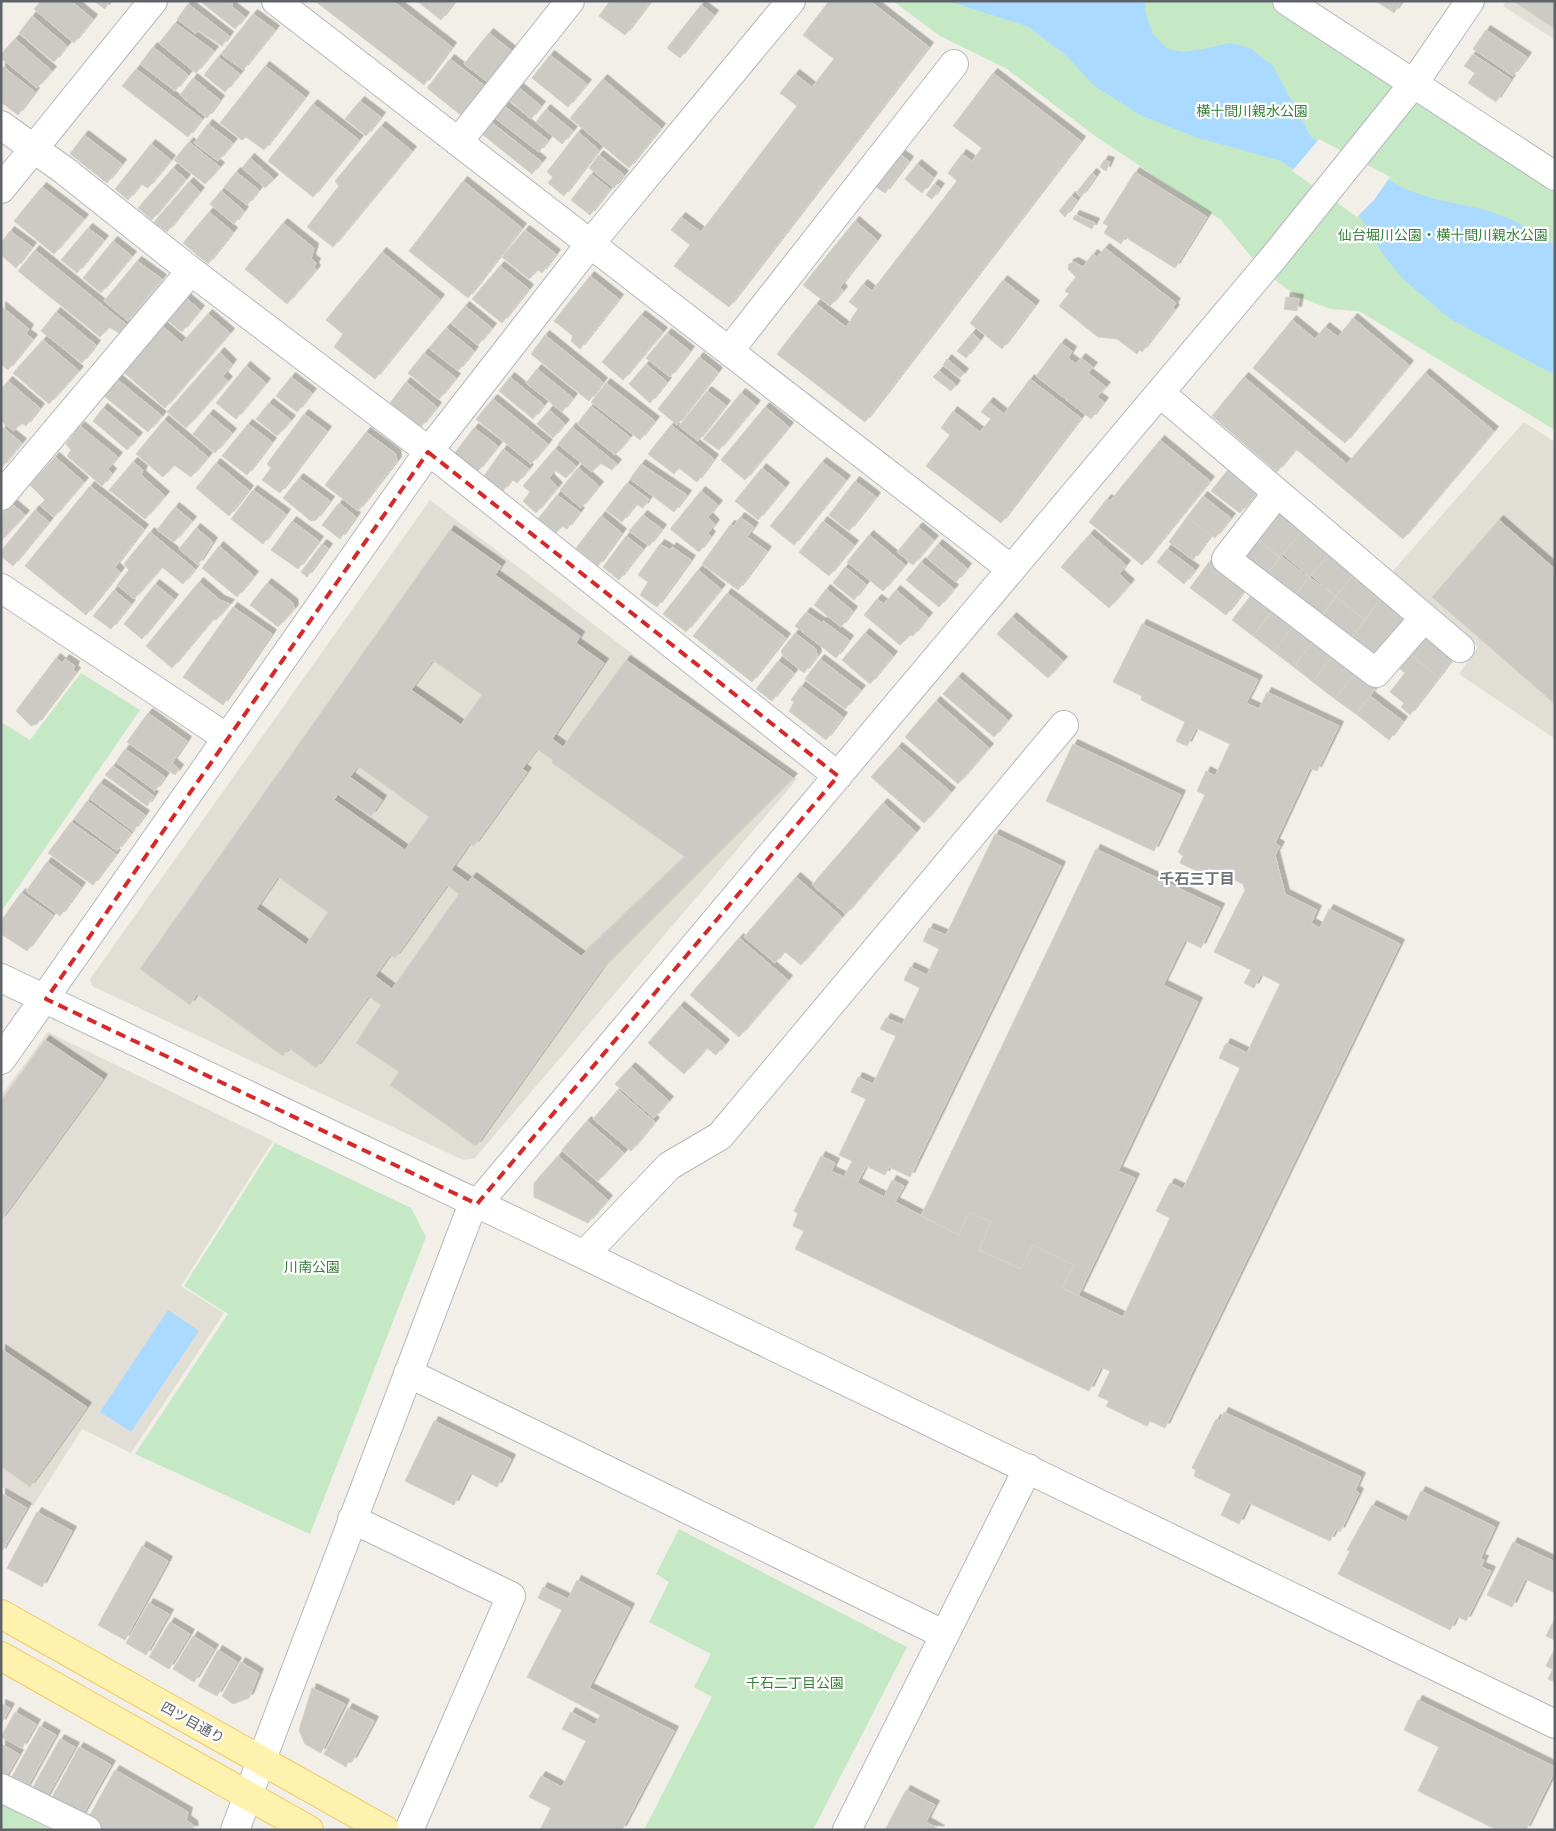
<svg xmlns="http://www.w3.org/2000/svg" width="1556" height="1831" font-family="'Open Sans','Noto Sans JP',sans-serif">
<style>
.education{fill:#e1ded6}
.green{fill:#c5e8c5}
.water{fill:#aadaff}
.pier{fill:#f1efe8}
.building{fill:#cccac5;stroke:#d6d1c6;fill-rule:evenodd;filter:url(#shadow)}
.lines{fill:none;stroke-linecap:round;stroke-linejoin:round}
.minor-casing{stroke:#b5b8bc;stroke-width:30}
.major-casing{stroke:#f2c960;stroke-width:30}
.minor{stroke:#fff;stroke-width:28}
.major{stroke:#fff2af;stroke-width:28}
.marked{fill:none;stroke:#d62828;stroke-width:4;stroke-dasharray:10 6;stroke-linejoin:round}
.labels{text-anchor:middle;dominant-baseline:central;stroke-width:4.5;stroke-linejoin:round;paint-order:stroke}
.park-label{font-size:14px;fill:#348238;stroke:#fff}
.street-label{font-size:14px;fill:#5f6368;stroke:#fff}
.neighbourhood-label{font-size:15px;font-weight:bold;fill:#70757a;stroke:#fff}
</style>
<defs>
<filter id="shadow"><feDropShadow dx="4.5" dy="-4.5" stdDeviation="0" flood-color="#0004"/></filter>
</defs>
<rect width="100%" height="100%" fill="#f1efe8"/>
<!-- education -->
<path class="education" d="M1506,1H1555V40L1503,6Z
M1524,422L1555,442V739L1459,674L1478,647L1391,573Z
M430,500L797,779L475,1158L463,1160L92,986L90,979Z
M48,1032L273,1141L181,1286L224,1313L131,1453L82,1429L33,1506L1,1486V1096Z"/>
<!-- green -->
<path class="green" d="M893,1H1288L1555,176V430L1359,311L1330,309L1297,296L1263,271L1221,220L1095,136L1007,69L940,36Z
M81,673L140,710L1,912V722L30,740Z
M275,1143L411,1208L426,1237L310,1534L135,1454L228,1314L184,1286Z
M679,1529L907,1647L813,1830H644L712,1697L694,1687L711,1654L649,1622L669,1582L656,1574Z
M1,1804L51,1830H1Z"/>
<!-- water -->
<path class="water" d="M948,1H1145L1146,13L1153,34L1168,49L1182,52L1198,50L1230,43L1250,48L1273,66L1311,137L1405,189L1434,199L1486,210L1515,221L1555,245V375L1450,319L1403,279L1385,257L1359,215L1281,161L1195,137L1140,115L1093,85L1067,56L1027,26Z
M168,1310L199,1331L131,1432L100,1412Z"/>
<!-- pier -->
<path class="pier" d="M1319,139L1390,177L1374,200L1357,217L1292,171Z"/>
<!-- building -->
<path class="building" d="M41,1H71L93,19L74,43L34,9Z
M94,1H110L105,9Z
M200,1H232V7L245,17L235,29Z
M315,1H393L452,47L424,85Z
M417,1H455L441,20Z
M610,1H651L625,35L599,16Z
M829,1H870L929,47L729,307L674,266L690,245L671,230L681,217L701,232L797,106L780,93L795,74L812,87L834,59L803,35Z
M1376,1H1402L1394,13Z
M1513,1H1555V29Z
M188,4L229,36L222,46L199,31L195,33L177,19Z
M701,5L714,15L680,58L667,48Z
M253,14L275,30L243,70L221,54Z
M32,16L67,46L54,62L19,33Z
M175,23L214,51L196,73L159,43Z
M1486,30L1527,57L1513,76L1473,49Z
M489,33L513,52L489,83L464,64Z
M15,39L52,71L37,88L1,58V54Z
M153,47L188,75L175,91L140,64Z
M1473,54L1511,79L1496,102L1468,83L1475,73L1464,66Z
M550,55L587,84L568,107L532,78Z
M218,57L240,74L225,92L204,75Z
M450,59L485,86L462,116L427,88Z
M1,65L35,92L18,115L1,102Z
M265,66L305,97L264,150L246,137L242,140L220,123Z
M136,69L202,119L188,137L122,86Z
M993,73L1081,141L865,422L777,354L816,304L846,327L858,309L849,302L863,284L872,291L957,181L948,173L962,154L972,161L982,148L953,126Z
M193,78L220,100L207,118L180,95Z
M603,79L661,128L629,168L570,118Z
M518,87L541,106L531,119L509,100Z
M360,101L381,117L366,136L345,119Z
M313,104L359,140L313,197L268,161Z
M504,106L548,140L539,152L495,118Z
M546,109L573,131L562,144L536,122Z
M491,122L542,162L532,174L482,134Z
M208,124L233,143L218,161L194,143Z
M381,126L412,151L333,247L307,227L339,186L335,181Z
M578,132L599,150L564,196L548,183L553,177L547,172Z
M84,135L122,164L107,183L70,154Z
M189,142L220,167L205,184L174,160Z
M151,144L171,160L148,188L141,184L128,200L115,189Z
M599,155L624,175L614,188L589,168Z
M901,155L909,161L885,193L876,187Z
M250,158L274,179L265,188L242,168Z
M1104,160L1110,162L1106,171L1100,167Z
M917,164L933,177L922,193L905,179Z
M173,168L186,179L152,220L138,208Z
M236,172L259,190L247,205L224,187Z
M1135,172L1207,217L1175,268L1125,237L1121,244L1104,233L1108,226L1103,223Z
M1092,173L1096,176L1081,197L1076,193Z
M591,174L610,189L590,215L571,200Z
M463,181L522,228L468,298L409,251Z
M189,182L200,192L167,232L154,222Z
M934,184L940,188L932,199L926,195Z
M42,187L84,219L54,254L14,221Z
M221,191L244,211L234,224L210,204Z
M1071,196L1077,200L1065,217L1059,211Z
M209,212L233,232L208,264L183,243Z
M1075,215L1095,223L1092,229L1073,219Z
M855,221L877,240L840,287L843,291L830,306L803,285Z
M283,223L314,248L311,259L316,263L314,267L316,270L287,304L245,269Z
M88,228L104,240L77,273L61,260Z
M525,230L556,254L542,273L538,270L529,279L502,257Z
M10,231L32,247L16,268L1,255V243Z
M113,241L132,256L101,293L83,278Z
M1105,248L1176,303L1173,307L1175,309L1142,352L1140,350L1137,354L1117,339L1098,337L1059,306L1069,294L1065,291L1076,277L1068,269L1069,264L1074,262L1083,267L1093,254L1097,257Z
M35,250L127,325L119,333L109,327L100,337L18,271Z
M382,252L440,299L375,379L334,347L343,334L326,320Z
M137,261L162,279L128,321L104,301Z
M500,266L529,289L502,323L472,299Z
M590,276L619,299L580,349L571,341L573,336L554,321Z
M1003,280L1035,305L1002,349L970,323Z
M1286,297L1299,299L1297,311L1284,309Z
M186,298L200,310L182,332L167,320Z
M1,306L29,329L26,334L33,339L8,370L1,364Z
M465,306L492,328L478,345L451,323Z
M56,312L96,345L82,363L41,331Z
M208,314L230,333L165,408L121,370L161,325L182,343Z
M641,315L663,332L623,380L602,362Z
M1353,318L1409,365L1345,443L1253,368L1292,320L1315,339L1325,327L1338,337Z
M446,328L474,351L458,371L429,348Z
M667,333L690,351L670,377L646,358Z
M972,333L980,340L966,358L957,351Z
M545,335L603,382L589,401L531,354Z
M43,340L79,371L49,404L13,373Z
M1061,343L1072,351L1068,358L1076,364L1081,358L1093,367L1088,373L1106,387L1097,397L1104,402L1091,419L1036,376Z
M220,352L232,364L223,376L228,381L186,428L167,412Z
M424,353L456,378L439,399L408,373Z
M699,357L718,372L677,425L658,409Z
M947,359L964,373L960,378L943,365Z
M646,364L667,382L650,403L629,384Z
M246,366L266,383L236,419L216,403Z
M537,369L573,398L562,412L526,383Z
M939,371L956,385L951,391L933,377Z
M1425,373L1494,431L1403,539L1296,449L1277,472L1212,416L1244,377L1347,464Z
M291,377L312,393L297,412L276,396Z
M510,377L544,405L533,419L499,391Z
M117,379L162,416L148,432L104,396Z
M1030,379L1081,418L1001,523L926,466L950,435L941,428L953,411L980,432L991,419L981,412L989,402L1004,414Z
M8,381L40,408L26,426L21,423L14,431L1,421V389Z
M406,382L437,407L421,427L390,403Z
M606,383L655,421L640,440L591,402Z
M707,391L726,405L698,441L679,426Z
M741,393L756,405L719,450L703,439Z
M493,399L548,444L531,464L476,419Z
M269,403L291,420L277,436L256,419Z
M591,406L630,437L615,455L577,424Z
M765,407L789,427L745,480L721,460Z
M103,408L138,437L127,450L93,421Z
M549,410L565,424L553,438L537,424Z
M209,414L232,433L215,453L193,434Z
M304,414L327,431L280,493L262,480L271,468L267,464Z
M164,420L208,457L191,477L174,465L163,477L136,454Z
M248,424L272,442L247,475L222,456Z
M671,425L714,459L697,482L679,468L674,474L648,454Z
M1,426L22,443L1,468Z
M80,426L118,457L108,469L112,473L102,486L67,456L71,450L66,444Z
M572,427L617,464L612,470L600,463L592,472L558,444Z
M474,428L498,446L478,471L454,454Z
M366,432L396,454L397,461L358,511L325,485Z
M1160,440L1210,481L1142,565L1089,522L1107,499L1110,501Z
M503,449L529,469L517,483L512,479L503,491L484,476Z
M555,449L576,466L566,478L555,470L549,478L558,487L536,513L523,501L530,492L523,486Z
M55,457L84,482L54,517L40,505L45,500L30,485Z
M133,462L143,470L141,475L165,496L145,519L109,490Z
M822,462L846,480L794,545L770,526Z
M216,463L249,490L229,516L196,488Z
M641,464L687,495L674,512L630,479Z
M578,468L599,486L581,508L560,490Z
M762,468L785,487L758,520L735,501Z
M1227,471L1256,493L1240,513L1211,491Z
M299,478L330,501L316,520L311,521L283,498Z
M855,481L876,497L849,531L829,515Z
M627,483L649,499L643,508L636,504L622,522L606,510Z
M90,486L144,529L115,567L120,572L86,615L25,566Z
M253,490L286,514L263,544L231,519Z
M701,491L718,505L708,517L715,524L708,533L711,536L699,552L670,529Z
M557,495L580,512L567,529L562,526L556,533L538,519Z
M1203,496L1231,518L1215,538L1187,517Z
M11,503L25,515L1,541V515Z
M339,503L356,517L340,539L322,525Z
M175,507L192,521L174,542L157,530Z
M35,510L49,522L13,566L1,556V551Z
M1279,510L1303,530L1280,557L1256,537Z
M643,515L662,529L649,546L629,531Z
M601,516L622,533L598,566L576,548Z
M740,517L754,527L747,537L767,551L738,590L702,564L730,525L734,526Z
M1187,517L1211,535L1193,560L1169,542Z
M1499,520L1555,569V704L1432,597Z
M292,521L319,541L298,569L271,550Z
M823,521L854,545L829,576L799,552Z
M918,527L934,540L913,565L897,552Z
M196,528L213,542L198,565L179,549Z
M450,530L501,566L495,575L580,636L576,643L604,663L552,739L563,747L626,660L793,778L601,970L476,1146L390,1085L399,1072L356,1043L381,1005L369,996L316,1068L289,1048L283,1056L197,994L190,1005L140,969ZM433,660L482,695L461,725L411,690ZM537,749L553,760L552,763L685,857L581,956L472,877L468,882L451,870L470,843L474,846L527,772L522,769ZM358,766L429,817L405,850L334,800L338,794L371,816L382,800L350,777ZM278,877L328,912L306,945L256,909ZM447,885L459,894L392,989L375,976L390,955L395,958Z
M1303,530L1330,553L1310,577L1283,554Z
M150,532L195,569L183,584L162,567L134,599L117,585L129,570L124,564Z
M1090,534L1126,565L1119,574L1130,584L1109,608L1061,567Z
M869,535L905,565L883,591L847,562Z
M626,536L643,549L619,580L603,567Z
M1254,538L1280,558L1267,574L1246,558L1247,548Z
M322,544L328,548L307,577L301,572Z
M660,544L670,550L672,547L691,560L657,607L640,595L648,582L638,575Z
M938,544L967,568L956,582L927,558Z
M219,546L254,576L237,597L202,568Z
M1167,549L1195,570L1184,584L1157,562Z
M1330,553L1354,574L1336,596L1311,575Z
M1281,556L1309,578L1295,596L1267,574Z
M921,562L954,589L939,607L906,580Z
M1209,562L1245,590L1226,615L1190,588Z
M845,567L866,584L854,600L833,583Z
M698,570L721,589L686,632L663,614Z
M1352,576L1381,598L1365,620L1336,597Z
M1309,577L1335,596L1321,616L1295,596Z
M199,582L220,600L230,604L216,620L213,619L172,668L146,646Z
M267,583L293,603L294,609L278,627L250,605Z
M155,584L174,599L142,639L124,624Z
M826,589L853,611L841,627L814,605Z
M114,590L131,604L111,629L93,616Z
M896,590L928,617L913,636L910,635L900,645L864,615L877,599L884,604Z
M727,593L786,638L752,682L693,636Z
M1252,594L1272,611L1253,636L1232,620Z
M1336,597L1365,620L1351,638L1322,616Z
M1381,598L1401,613L1402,622L1379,652L1370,653L1351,638Z
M233,607L272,634L223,705L183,677Z
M1272,611L1293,626L1274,652L1253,636Z
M806,612L822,623L823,621L849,640L836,658L795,626Z
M1012,617L1063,661L1048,678L997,634Z
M1142,624L1258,680L1246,703L1259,709L1267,692L1339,726L1317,771L1310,768L1275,843L1280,846L1275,855L1285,894L1317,910L1311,923L1320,928L1329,909L1400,944L1165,1428L1150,1421L1147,1426L1106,1406L1109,1401L1098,1396L1110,1371L1101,1367L1089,1391L795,1249L804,1231L793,1226L798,1213L794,1211L821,1156L835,1163L831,1171L844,1177L852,1161L839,1155L866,1099L851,1092L858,1077L873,1084L896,1036L880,1029L886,1018L902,1025L920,988L904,980L910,967L927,975L939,949L923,941L929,928L946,935L995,834L1061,866L910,1177L889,1167L885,1175L866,1166L857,1183L884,1197L892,1180L904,1186L895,1202L959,1235L969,1212L991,1222L979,1250L1021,1269L1032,1245L1074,1265L1062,1288L1123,1317L1170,1218L1156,1211L1170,1183L1183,1189L1240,1068L1219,1058L1226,1043L1247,1053L1280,984L1261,974L1254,988L1244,983L1251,970L1214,952L1245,890L1243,884L1206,867L1203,874L1180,863L1183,856L1178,852L1205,795L1197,791L1206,771L1215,776L1230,744L1196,728L1187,746L1176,741L1185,722L1141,700L1142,696L1113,682Z
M1293,626L1313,641L1294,667L1274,652Z
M795,633L816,649L817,656L804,673L783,656L781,651Z
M865,633L893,656L870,684L842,660Z
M1418,639H1431L1454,657L1439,677L1408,653Z
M1313,641L1332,656L1313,682L1294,667Z
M1410,654L1439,677L1410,715L1401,707L1404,703L1390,692L1405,673L1399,668Z
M1332,656L1355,674L1335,699L1313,682Z
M56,658L62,663L65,659L75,666L73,670L76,672L37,724L31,726L16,711Z
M820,659L861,690L845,709L805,679Z
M778,661L794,673L772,701L756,689Z
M1355,674L1375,689L1356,714L1335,699Z
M958,677L1008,720L994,737L943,694Z
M801,686L843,717L826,740L789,711L794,702L791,700Z
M1370,696L1403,721L1389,740L1356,714Z
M936,701L989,748L958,784L905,737Z
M148,713L187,741L172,763L179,769L175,775L127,742Z
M1073,744L1181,795L1154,851L1046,801Z
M898,747L951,792L924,823L871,777Z
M125,749L165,777L155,791L116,762Z
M113,766L154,796L147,806L105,775Z
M100,783L145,815L133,831L89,798Z
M87,801L131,833L117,851L74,819Z
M883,803L916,832L846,914L812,885Z
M71,822L116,854L93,885L48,853Z
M1096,849L1220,908L1201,948L1185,940L1163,985L1198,1002L1118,1171L1135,1178L1078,1296L1062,1288L1074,1265L1032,1245L1021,1269L979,1250L991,1222L969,1212L959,1235L921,1216Z
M47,862L81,887L60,916L26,891Z
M796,877L842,917L801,965L784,951L775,963L744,937Z
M21,893L53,915L27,951L1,934V921Z
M739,938L788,980L739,1037L690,995Z
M680,1006L725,1044L716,1055L707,1048L684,1074L648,1043Z
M45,1040L103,1079L1,1220V1101Z
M631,1067L669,1101L654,1118L615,1084Z
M618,1090L655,1122L631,1151L593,1119Z
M587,1121L624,1153L598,1181L562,1150Z
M558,1156L608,1200L588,1223L534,1197V1183Z
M1,1349L87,1407L30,1487L1,1466Z
M1224,1412L1361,1477L1355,1490L1359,1493L1340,1532L1336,1529L1330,1541L1249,1503L1239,1524L1221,1515L1231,1494L1194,1476L1196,1470L1192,1468L1216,1419L1220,1421Z
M434,1421L511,1459L497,1487L470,1473L454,1505L405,1481Z
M1421,1491L1495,1527L1480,1559L1484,1560L1481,1567L1491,1571L1466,1621L1457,1616L1450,1630L1338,1574L1350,1551L1347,1550L1372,1505L1406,1522Z
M1,1493L27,1508L1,1553Z
M37,1512L72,1531L42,1587L7,1568Z
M1513,1542L1555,1562V1593L1525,1579L1512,1607L1487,1595Z
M142,1546L168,1561L125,1640L98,1625Z
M577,1580L630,1608L589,1688L674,1731L622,1830H540L551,1808L529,1797L541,1776L562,1787L586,1741L562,1729L571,1712L595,1725L600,1715L527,1677L562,1610L538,1598L543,1587L568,1599Z
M149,1603L169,1614L146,1655L126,1643Z
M1554,1620H1555V1640L1546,1636Z
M170,1622L190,1634L169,1669L149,1657Z
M193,1636L214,1649L194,1682L173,1669Z
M1555,1648V1682L1548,1679L1553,1669L1546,1666Z
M218,1650L237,1662L217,1696L198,1686Z
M241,1662L259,1673L249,1698L233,1704L222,1696Z
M312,1688L345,1704L321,1753L305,1744L299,1730Z
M1418,1700L1555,1767V1771L1526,1830H1497L1418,1791L1439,1747L1404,1730Z
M1,1704L10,1708L1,1724Z
M348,1708L374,1721L352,1762L349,1760L346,1767L324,1754Z
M15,1712L36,1724L22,1748L1,1737Z
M40,1726L56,1735L25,1791L9,1782Z
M60,1739L75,1747L44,1802L29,1794Z
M1,1744L19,1754L3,1782L1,1781Z
M79,1747L111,1765L81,1818L50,1801Z
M115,1770L188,1812L186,1820L193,1825L194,1830H103L90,1823L93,1817L90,1815Z
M906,1790L935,1805L926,1822L940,1830H885Z"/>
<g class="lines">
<defs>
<path id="minor" d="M276,1L1011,569
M1287,1L1555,176
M1,125L65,171L191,271L443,462L838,776
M458,142L570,1
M1,189L153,1
M729,351L954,64
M1160,393L1460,648
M1277,493L1226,559L1376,673L1424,618
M1,496L191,271
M1,588L227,738
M1,978L516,1222L1555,1724
M1,1060L428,452L590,244L791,1
M584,1255L669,1166L720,1136L1064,725
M408,1373L943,1634
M352,1519L511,1596L409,1830
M1,1788L87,1830
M235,1830L469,1214L1274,257L1414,83L1470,1
M847,1830L1028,1468"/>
<path id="major" d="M1,1614L385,1830
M1,1656L309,1830"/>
</defs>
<!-- minor casing -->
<use href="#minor" class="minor-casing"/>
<!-- major casing -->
<use href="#major" class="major-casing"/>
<!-- minor -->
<use href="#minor" class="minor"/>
<!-- major -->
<use href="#major" class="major"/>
</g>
<!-- marked area -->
<path class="marked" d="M428,452L838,776L477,1204L46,999Z"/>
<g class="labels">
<!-- park labels -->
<g class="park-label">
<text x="1252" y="110">横十間川親水公園</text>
<text x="1443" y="234">仙台堀川公園・横十間川親水公園</text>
<text x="312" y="1266">川南公園</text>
<text x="795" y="1682">千石二丁目公園</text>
</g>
<!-- street labels -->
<g class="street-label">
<text transform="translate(193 1722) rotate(29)">四ツ目通り</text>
</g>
<!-- neighbourhood labels -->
<g class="neighbourhood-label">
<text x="1197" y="878">千石三丁目</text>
</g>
</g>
<!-- border -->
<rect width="1556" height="1831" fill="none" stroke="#5f6368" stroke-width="5"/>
</svg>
